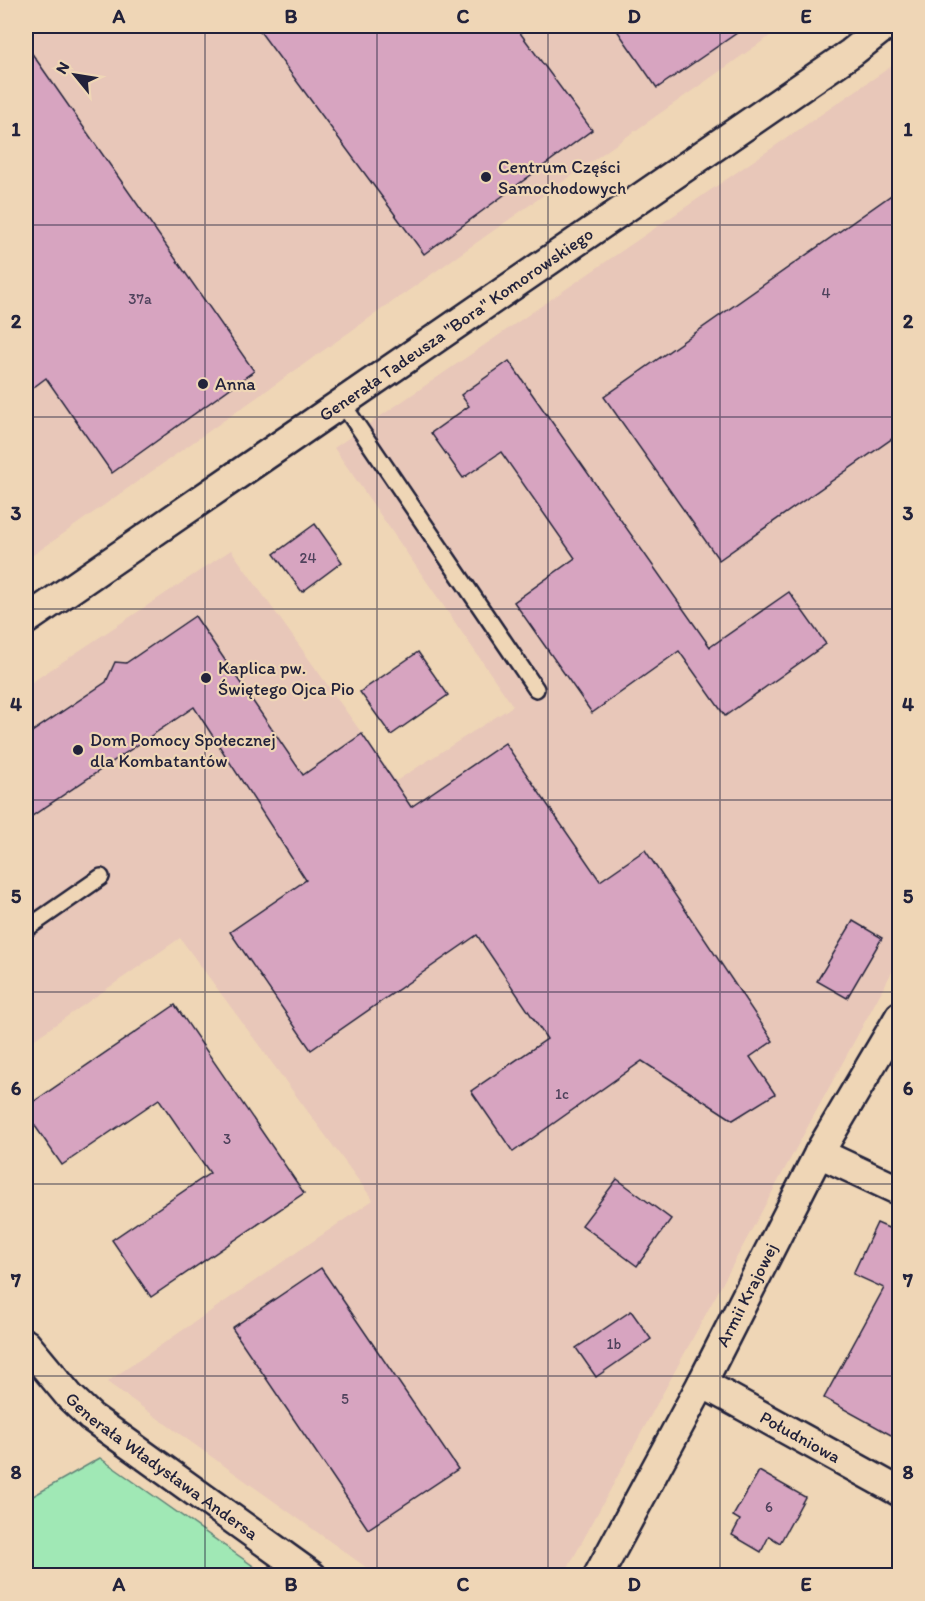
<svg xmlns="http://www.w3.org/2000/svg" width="925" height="1601" font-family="Itim,sans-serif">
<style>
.built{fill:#e8c7b9}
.green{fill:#a0e8b5;stroke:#618578;stroke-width:1.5}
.building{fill:#d7a4c0;stroke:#22223b;stroke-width:1.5}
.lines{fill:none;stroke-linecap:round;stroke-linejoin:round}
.lane-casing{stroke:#22223b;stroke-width:20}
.street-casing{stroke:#22223b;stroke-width:33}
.lane{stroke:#efd6b6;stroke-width:15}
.street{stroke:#efd6b6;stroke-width:28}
.grid{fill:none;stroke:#22223b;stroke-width:1.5;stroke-opacity:0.55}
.poi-dot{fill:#22223b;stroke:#efd6b6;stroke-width:2}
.labels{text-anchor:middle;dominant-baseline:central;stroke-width:4.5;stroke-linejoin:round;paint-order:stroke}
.number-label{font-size:15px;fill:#4f425c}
.poi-label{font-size:18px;fill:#22223b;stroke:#efd6b6;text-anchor:start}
.street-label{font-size:18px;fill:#22223b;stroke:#efd6b6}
.neatline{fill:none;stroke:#22223b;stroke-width:2}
.grid-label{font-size:20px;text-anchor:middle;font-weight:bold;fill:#22223b}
</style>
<rect width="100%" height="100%" fill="#efd6b6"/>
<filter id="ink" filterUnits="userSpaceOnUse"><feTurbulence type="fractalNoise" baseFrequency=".0167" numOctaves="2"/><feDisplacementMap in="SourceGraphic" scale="12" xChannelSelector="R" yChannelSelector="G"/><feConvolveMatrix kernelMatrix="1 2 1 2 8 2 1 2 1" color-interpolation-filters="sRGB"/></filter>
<g filter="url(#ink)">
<!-- built -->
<path class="built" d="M26,26H784L26,560Z
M899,61V959L564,1575H377L107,1382L373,1200L180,938L26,1045V686L231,550L396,781L513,706L334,448Z"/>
<!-- green -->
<path class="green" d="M100,1458L266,1575H26V1500Z"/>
<!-- building -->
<path class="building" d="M256,26H515L592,130L424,254Z
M614,26H747L657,88Z
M26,45L254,371L112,473L46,378L26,393Z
M900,189V433L719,560L604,397Z
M509,361L710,647L789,592L826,644L725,716L679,651L592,713L514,602L575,558L501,452L463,478L431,433L469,406L461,395Z
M315,524L342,562L302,592L274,554Z
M195,616L303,775L362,734L411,807L505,743L600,881L645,850L773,1041L750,1057L775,1094L733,1120L642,1061L513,1152L471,1091L547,1039L477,935L311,1050L230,932L306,880L194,707L26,820V736L106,682L115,662L126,663Z
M418,652L448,695L391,735L360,692Z
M853,921L882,938L847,998L817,981Z
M175,1005L304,1193L151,1297L112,1240L210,1173L159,1099L62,1165L26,1113V1107Z
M617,1179L671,1219L637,1266L582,1225Z
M877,1223L900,1233V1440L824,1398L884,1288L853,1274Z
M321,1268L458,1469L368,1529L232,1328Z
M631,1311L651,1339L596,1377L576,1348Z
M759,1471L805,1497L780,1543L769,1536L761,1552L732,1535L740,1520L733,1516Z"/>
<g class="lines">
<defs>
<path id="lane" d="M342,403L536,689
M26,929L101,877"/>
<g id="street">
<path id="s1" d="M26,620L851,53L885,26"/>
<path d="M819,1153L900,1191"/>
<path id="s2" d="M26,1344L70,1397L91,1417L312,1576"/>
<path id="s3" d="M702,1383L900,1492"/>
<path id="s4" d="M598,1576L702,1383L819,1153L900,1016"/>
</g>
</defs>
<!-- lane casing -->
<use href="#lane" class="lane-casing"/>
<!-- street casing -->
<use href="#street" class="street-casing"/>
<!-- lane -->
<use href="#lane" class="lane"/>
<!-- street -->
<use href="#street" class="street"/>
</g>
</g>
<!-- grid -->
<path class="grid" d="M205,26V1576M377,26V1576M548,26V1576M720,26V1576M26,225H900M26,417H900M26,609H900M26,800H900M26,992H900M26,1184H900M26,1376H900"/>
<!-- markers -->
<g class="poi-dot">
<circle cx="486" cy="177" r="6"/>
<circle cx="203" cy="384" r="6"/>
<circle cx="206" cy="678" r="6"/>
<circle cx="78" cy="750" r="6"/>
</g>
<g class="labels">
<!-- number labels -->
<g class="number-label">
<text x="826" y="293">4</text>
<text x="140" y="299">37a</text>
<text x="308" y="558">24</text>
<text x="562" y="1094">1c</text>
<text x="227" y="1139">3</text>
<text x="614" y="1344">1b</text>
<text x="345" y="1399">5</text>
<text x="769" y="1507">6</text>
</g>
<!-- poi labels -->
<g class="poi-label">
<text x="498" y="167">Centrum Części<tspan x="498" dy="21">Samochodowych</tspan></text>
<text x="215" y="384">Anna</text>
<text x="218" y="668">Kaplica pw.<tspan x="218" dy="21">Świętego Ojca Pio</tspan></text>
<text x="90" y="740">Dom Pomocy Społecznej<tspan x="90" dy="21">dla Kombatantów</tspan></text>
</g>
<!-- street labels -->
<g class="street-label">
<text stroke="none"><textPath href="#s1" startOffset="522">Generała Tadeusza "Bora" Komorowskiego</textPath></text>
<text stroke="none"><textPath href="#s4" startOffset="318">Armii Krajowej</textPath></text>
<text stroke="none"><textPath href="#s3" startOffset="112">Południowa</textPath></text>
<text stroke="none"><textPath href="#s2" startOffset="184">Generała Władysława Andersa</textPath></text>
</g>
</g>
<!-- margin -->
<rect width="925" height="1601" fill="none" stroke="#efd6b6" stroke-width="66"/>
<!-- north arrow -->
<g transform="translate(75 75) rotate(300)" stroke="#efd6b6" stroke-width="4.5" paint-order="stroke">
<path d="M0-4.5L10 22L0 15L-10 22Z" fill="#22223b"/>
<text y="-9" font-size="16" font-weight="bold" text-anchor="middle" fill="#22223b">N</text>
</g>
<rect x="33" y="33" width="859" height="1535" class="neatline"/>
<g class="grid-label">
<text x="119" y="23">A</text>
<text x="291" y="23">B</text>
<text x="463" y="23">C</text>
<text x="634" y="23">D</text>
<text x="806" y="23">E</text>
<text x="16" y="136">1</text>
<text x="908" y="136">1</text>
<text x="16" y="328">2</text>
<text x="908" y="328">2</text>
<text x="16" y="520">3</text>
<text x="908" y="520">3</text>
<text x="16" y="711">4</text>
<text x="908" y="711">4</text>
<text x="16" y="903">5</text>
<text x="908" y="903">5</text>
<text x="16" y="1095">6</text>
<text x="908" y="1095">6</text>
<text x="16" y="1287">7</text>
<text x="908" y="1287">7</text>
<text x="16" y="1479">8</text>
<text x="908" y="1479">8</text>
<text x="119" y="1591">A</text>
<text x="291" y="1591">B</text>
<text x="463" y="1591">C</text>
<text x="634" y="1591">D</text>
<text x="806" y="1591">E</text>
</g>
</svg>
